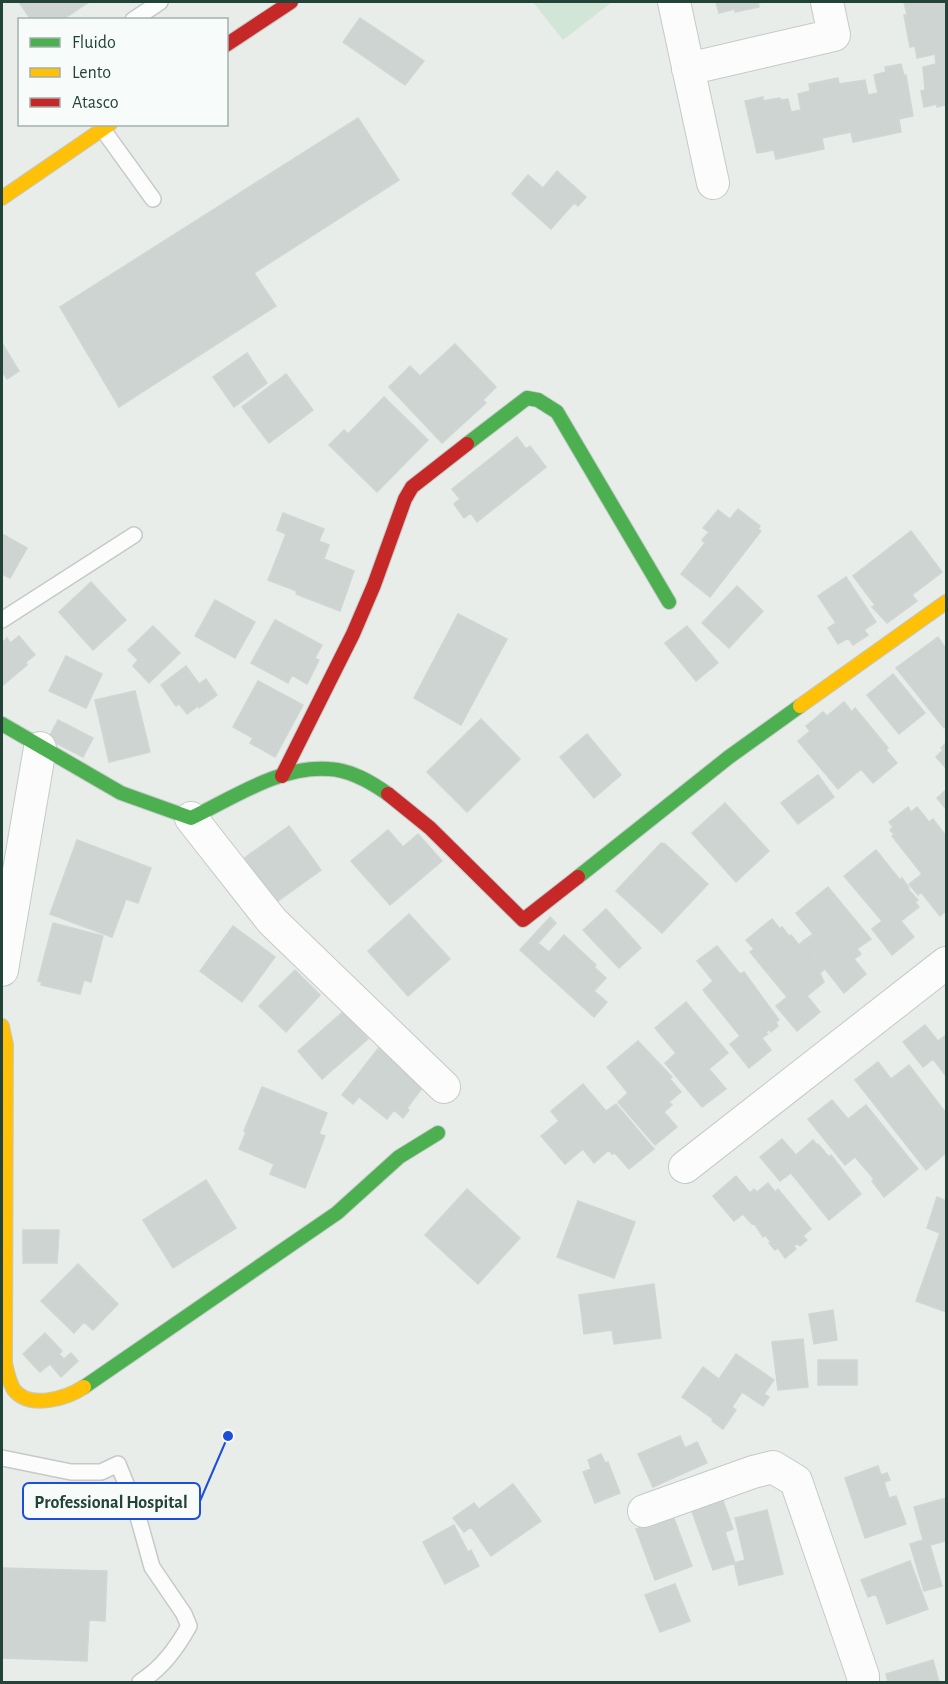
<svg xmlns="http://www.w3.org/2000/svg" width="948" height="1684" font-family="'Alegreya Sans',sans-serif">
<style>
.green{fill:#d1e6d6}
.building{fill:#ced4d2;stroke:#d0d6d3;stroke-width:1.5}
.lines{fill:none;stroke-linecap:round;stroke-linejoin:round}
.lane-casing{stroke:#c5cac7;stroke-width:18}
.street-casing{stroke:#c5cac7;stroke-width:34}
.fast-casing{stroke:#c3cac7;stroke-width:16}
.slow-casing{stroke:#c3cac7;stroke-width:16}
.jam-casing{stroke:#c3cac7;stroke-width:16}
.lane{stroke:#fcfcfc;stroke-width:15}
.street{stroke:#fcfcfc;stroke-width:32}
.fast{stroke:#4caf50;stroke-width:14}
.slow{stroke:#ffc107;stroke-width:14}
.jam{stroke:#c62828;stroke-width:14}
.leader{fill:none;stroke:#1d4ed8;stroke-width:2}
.callout-dot{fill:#1d4ed8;stroke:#f7fbf9;stroke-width:2}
.callout{fill:#f7fbf9;stroke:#1d4ed8;stroke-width:2}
.callout-label{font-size:18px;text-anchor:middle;font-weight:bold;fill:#234338}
</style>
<rect width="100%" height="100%" fill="#e8edea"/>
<!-- green -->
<path class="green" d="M533,2H612L563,40Z"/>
<!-- building -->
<path class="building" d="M19,2H89L62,20H31Z
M716,2H764L758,3L759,7L735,12V9L719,13Z
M904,2H946V105L937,107V104L924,107L921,91L925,90L923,67L936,64L935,54L917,58L915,46L910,47L904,15H907Z
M360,18L424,61L405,85L343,42Z
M901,64L904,76L906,75L913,116L899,119L901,132L853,142L851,132L822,138L824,149L776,159L774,150L757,153L745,101L763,97V101L780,98V100L788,99L791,112L801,110L798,94L810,91L809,84L838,78L839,84L865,80L868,95L878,93L874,75L886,72L885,67Z
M358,118L399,180L254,273L276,306L119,407L60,307Z
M557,171L586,197L578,206L574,203L551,229L512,194L528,175L543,188Z
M2,343L19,371L7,379L2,371Z
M455,344L496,387L483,400L486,403L442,443L389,387L410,366L420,376Z
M247,353L267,383L234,407L213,377Z
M286,374L313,410L269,443L242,407Z
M384,397L428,440L377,492L329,445L344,430L348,434Z
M517,437L526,449L530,446L546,467L477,522L471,513L464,518L454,504L460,499L452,489Z
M738,509L760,526L758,529L761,531L710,597L681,574L705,543L702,540L709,532L703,528L718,510L730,519Z
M283,513L324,529L319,541L329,545L324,559L354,571L340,611L296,594L297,591L268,580L286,534L277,530Z
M911,531L942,572L912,595L917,601L887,623L872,607L875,605L853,576Z
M2,534L27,548L10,578L2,574Z
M846,577L876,622L864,630L868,635L853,645L848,638L838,644L828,628L836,623L818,596Z
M91,582L126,620L93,650L59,612Z
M737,586L763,611L729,648L702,623Z
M215,600L255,622L235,658L195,636Z
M458,614L507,639L461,725L414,698Z
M275,620L322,645L315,658L319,660L307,684L292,675L288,683L251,663Z
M153,626L180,653L149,683L133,666L138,660L128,650Z
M687,626L718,663L696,681L665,643Z
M19,636L35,655L26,662L27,665L2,686V643L7,638L10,643Z
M938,637L946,649V726L944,728L896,668Z
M66,656L102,674L86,708L49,691Z
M186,666L199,684L206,679L217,695L199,708L198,706L187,714L179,704L176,706L161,685Z
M893,674L925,713L899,734L867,695Z
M258,681L303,705L275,757L250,743L253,738L233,727Z
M135,691L150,752L109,762L95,700Z
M844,702L852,712L855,708L888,748L886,750L897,763L873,783L861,769L838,789L798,741L810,731L806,726L823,712L827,716Z
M481,719L520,759L467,812L427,772Z
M58,720L93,738L83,757L48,739Z
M587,734L621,775L594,798L560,757Z
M946,743V768L936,757L943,750L941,748Z
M818,775L834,797L798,824L781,803Z
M946,790V809L937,798Z
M725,803L769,851L736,882L692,833Z
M908,807L911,812L917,807L929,822L933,819L946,836V911L940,916L921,892L918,895L909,884L922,874L892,836L894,834L890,830L893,827L889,822Z
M289,826L321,870L271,906L239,862Z
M388,830L403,847L418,834L442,861L390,905L351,861Z
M77,840L151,868L138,903L126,899L112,937L50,914Z
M661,843L665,844L708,884L662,933L616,891Z
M876,850L900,880L902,878L909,888L908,889L918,900L915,902L919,907L901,921L914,937L892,955L872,929L882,921L844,876Z
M828,887L871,939L857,949L861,954L854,959L866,974L844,993L803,941L813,934L796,913Z
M606,909L641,948L619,968L583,930Z
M409,914L450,959L408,996L368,951Z
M550,917L556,923L538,943L549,952L564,935L596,965L594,967L606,978L594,991L607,1002L594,1017L520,950Z
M772,919L780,929L782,927L789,936L791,935L799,945L803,941L825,969L820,973L824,982L807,996L820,1012L797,1031L776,1006L787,997L750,952L754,949L746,940Z
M53,923L103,936L91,982L84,980L80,994L41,985L42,982L38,981Z
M233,926L275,957L242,1002L200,971Z
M717,946L740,974L744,972L779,1020L776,1022L778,1026L771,1032L769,1030L766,1032L768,1034L762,1038L771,1050L749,1068L730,1044L740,1036L703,990L713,981L697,961Z
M295,970L320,995L286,1032L259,1006Z
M686,1002L728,1053L709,1069L726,1089L702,1107L665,1063L676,1053L655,1028Z
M344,1011L368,1039L322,1079L298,1051Z
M925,1025L938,1041L946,1035V1076L933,1059L923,1067L903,1042Z
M638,1041L672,1077L670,1079L681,1092L669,1102L672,1105L664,1112L677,1127L655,1145L618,1102L628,1093L607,1067Z
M380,1046L426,1083L407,1108L409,1110L403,1118L394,1110L387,1119L359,1097L353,1104L342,1095Z
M878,1062L891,1079L909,1065L946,1113V1153L926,1170L855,1080Z
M583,1084L606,1111L616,1104L654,1149L629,1169L615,1153L612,1154L609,1150L594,1163L583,1149L565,1164L541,1136L559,1121L551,1111Z
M262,1087L327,1113L319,1134L325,1136L305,1188L270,1174L274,1164L239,1149L246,1132L244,1131Z
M832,1100L848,1119L866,1105L918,1169L884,1197L872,1181L874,1179L855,1157L845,1165L808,1119Z
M782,1139L796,1155L813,1140L817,1145L818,1144L829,1157L831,1155L861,1194L829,1220L791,1173L780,1181L760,1157Z
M736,1176L750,1193L754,1189L757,1192L768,1183L775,1192L778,1189L811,1229L803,1236L807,1240L800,1246L797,1243L794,1246L796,1249L785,1258L778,1248L775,1250L769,1243L771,1242L765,1235L763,1237L754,1223L752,1224L743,1214L734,1221L713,1196Z
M206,1180L236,1228L173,1268L143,1220Z
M467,1189L520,1238L478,1284L425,1235Z
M937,1197L946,1201V1312L916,1301L940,1233L927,1228Z
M578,1201L635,1222L614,1278L557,1257Z
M23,1230H59L57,1263H23Z
M78,1264L118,1304L93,1330L84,1322L74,1333L41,1301Z
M654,1284L661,1338L614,1344L612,1330L584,1334L579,1295Z
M833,1310L837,1340L814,1344L809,1314Z
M45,1333L62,1351L59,1354L64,1359L71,1353L78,1361L61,1377L50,1364L40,1372L23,1354Z
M803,1339L808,1387L778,1390L772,1342Z
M736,1354L774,1380L764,1394L769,1397L763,1406L742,1392L732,1407L736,1410L723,1429L712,1421L713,1419L682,1397L703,1367L719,1379Z
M818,1360H857V1385H818Z
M680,1436L685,1448L697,1442L707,1463L653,1487L638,1454Z
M601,1454L605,1463L608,1462L620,1493L595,1503L583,1472L591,1469L588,1460Z
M878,1466L881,1475L887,1473L890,1480L884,1482L889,1498L896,1496L906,1524L865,1538L845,1478Z
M513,1484L541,1521L491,1556L471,1527L464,1532L453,1518L474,1503L479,1509Z
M721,1495L733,1529L725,1532L735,1563L713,1570L690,1506Z
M946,1498V1541L930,1545L942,1586L924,1591L910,1544L923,1540L914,1507Z
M767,1510L783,1574L739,1585L734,1563L745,1560L735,1518Z
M673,1516L692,1566L655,1580L636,1529Z
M454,1525L468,1552L471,1550L479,1566L445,1584L423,1542Z
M910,1561L928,1609L887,1624L876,1594L868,1597L861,1580Z
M2,1568L107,1571L105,1621L89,1620L87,1661L2,1658Z
M675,1584L690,1621L660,1632L645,1595Z
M933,1660L939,1682H888L886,1674Z"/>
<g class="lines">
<defs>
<path id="lane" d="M133,20L160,2
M101,127L153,199
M2,620L134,535
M2,1458L71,1472H101L118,1464L135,1506L152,1567L184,1614L189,1626C176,1649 162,1668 140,1682"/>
<path id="street" d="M674,2L713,183
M688,69L834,35L827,2
M191,818L272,921L444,1087
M2,970L40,748
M685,1167L946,963
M644,1511L753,1472L773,1467L796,1481L863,1676V1682"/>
<path id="fast" d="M467,444L527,398L538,400L557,412L669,602
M2,724L121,793L191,818C233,798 281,765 329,769C351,770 371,782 388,794
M578,877L729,757L800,706
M84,1387L337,1213L399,1157L438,1133"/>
<path id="slow" d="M2,198L110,124
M800,706L946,602
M2,1026L6,1045L5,1363C7,1372 9,1382 14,1390C30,1410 67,1398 84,1387"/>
<path id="jam" d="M226,45L291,2
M282,776L353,634L374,585L405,499L412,487L467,444
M388,794L430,828L523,920L578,877"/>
</defs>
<!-- lane casing -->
<use href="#lane" class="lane-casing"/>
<!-- street casing -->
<use href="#street" class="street-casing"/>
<!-- fast casing -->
<use href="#fast" class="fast-casing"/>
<!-- slow casing -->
<use href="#slow" class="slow-casing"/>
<!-- jam casing -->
<use href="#jam" class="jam-casing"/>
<!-- lane -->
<use href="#lane" class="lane"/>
<!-- street -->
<use href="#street" class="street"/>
<!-- fast -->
<use href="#fast" class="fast"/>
<!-- slow -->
<use href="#slow" class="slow"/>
<!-- jam -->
<use href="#jam" class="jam"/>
</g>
<!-- callouts -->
<path class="leader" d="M228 1436L200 1501"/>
<circle class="callout-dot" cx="228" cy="1436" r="6"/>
<rect class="callout" x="23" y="1483" width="177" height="36" rx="6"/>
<g class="callout-label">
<text x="111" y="1508">Professional Hospital</text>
</g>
<!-- border -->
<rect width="948" height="1684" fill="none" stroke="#234338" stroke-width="6"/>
<!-- legend -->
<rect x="18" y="18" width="210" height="108" fill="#f7fbf9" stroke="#a2b1ac" stroke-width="1.5"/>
<rect x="30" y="38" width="30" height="9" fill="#4caf50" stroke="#a2b1ac" stroke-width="1.5"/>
<text x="72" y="48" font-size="18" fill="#234338">Fluido</text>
<rect x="30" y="68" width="30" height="9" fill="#ffc107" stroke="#a2b1ac" stroke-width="1.5"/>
<text x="72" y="78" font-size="18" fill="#234338">Lento</text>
<rect x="30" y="98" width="30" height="9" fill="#c62828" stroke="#a2b1ac" stroke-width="1.5"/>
<text x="72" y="108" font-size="18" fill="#234338">Atasco</text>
</svg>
